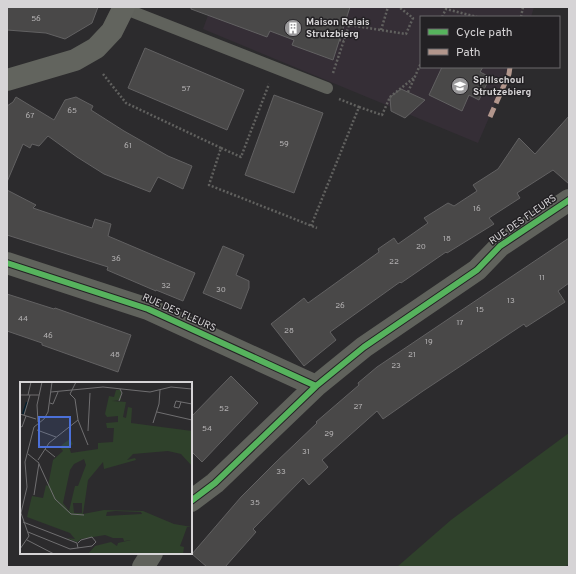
<svg xmlns="http://www.w3.org/2000/svg" width="576" height="574" font-family="Overpass,sans-serif">
<style>
.built{fill:#352e36}
.green{fill:#2f412b}
.building{fill:#494848;stroke:#626162}
.lines{fill:none;stroke-linecap:round;stroke-linejoin:round}
.path{stroke:#61615f;stroke-width:2.5;stroke-dasharray:2 2;stroke-linecap:butt}
.lane{stroke:#60625c;stroke-width:12}
.street{stroke:#60625c;stroke-width:22}
.secondary{stroke:#62645e;stroke-width:22}
.quiet{stroke:#b2968c;stroke-width:5;stroke-dasharray:10 5;stroke-linecap:butt}
.cycleway-casing{stroke:#232124;stroke-width:8}
.cycleway{stroke:#56b35d;stroke-width:6}
.labels{text-anchor:middle;dominant-baseline:central;stroke-width:3;stroke-linejoin:round;paint-order:stroke}
.number-label{font-size:8px;fill:#b3b1b2}
.poi-label{font-size:10px;font-weight:bold;fill:#d6d4d6;stroke:#232124;text-anchor:start}
.street-label{font-size:10px;fill:#d6d4d6;stroke:#232124}
.inset-river{fill:none;stroke:#041d2b;stroke-width:2}
.inset-road{fill:none;stroke:#706f71;stroke-width:1}
.view{fill:#4b70d8;fill-opacity:0.15;stroke:#4b70d8;stroke-width:2}
.inset-edge{fill:none;stroke:#d6d4d6;stroke-width:2}
</style>
<rect width="100%" height="100%" fill="#2c2b2d"/>
<!-- built -->
<path class="built" d="M211,7H534L531,17H421V67H511L478,143L203,29Z"/>
<!-- green -->
<path class="green" d="M569,433V564L564,567H397L451,520Z"/>
<!-- building -->
<path class="building" d="M7,7H98L92,23L65,39L46,33L7,30Z
M191,7H350L333,60L292,45L294,40L270,31L267,37L191,9Z
M145,48L244,90L227,130L128,88Z
M442,67H483L480,72L490,77L479,100L469,95L462,111L429,95Z
M401,89L425,100L405,118L391,111L390,97Z
M274,95L323,113L294,193L245,175Z
M16,97L54,120L65,100L76,97L93,106L91,110L124,131L168,156L192,166L183,189L158,177L150,192L104,174L77,157L48,136L39,146L32,144L30,148L23,144L7,182V106L13,102Z
M569,116V184L553,170L517,193L520,198L489,218L494,224L447,253L446,252L401,283L400,282L330,332L336,340L304,366L271,324L304,298L308,303L379,252L378,249L394,238L398,244L428,223L424,218L448,203L454,206L477,191L473,185L498,169L519,138L535,154Z
M7,190L36,205L33,208L92,228L95,219L111,224L108,236L195,273L183,301L156,290V291L107,270L108,267L7,235Z
M569,238V283L558,291L565,302L526,327L524,324L423,391L383,419L377,411L322,460L328,467L309,485L303,478L253,529L256,532L225,567H207L192,554L241,497L275,463L317,423L316,422L359,385L358,383L377,367Z
M223,246L244,255L236,275L249,281V288L241,309L203,293Z
M7,294L54,309L55,308L131,335L118,372L42,345V343L7,331Z
M231,376L258,403L202,462L191,451V417Z"/>
<g class="lines">
<!-- path -->
<path class="path" d="M442,17L446,9L477,17
M521,17L523,7
M381,30L388,7
M339,40L344,41
M333,73L349,25L406,34L413,18L399,7
M103,74L126,103L221,148L209,185L317,228
M408,92L421,63
M359,107L382,115L390,97L415,77
M221,148L241,157L269,84
M311,226L359,107L339,99"/>
<!-- lane -->
<path class="lane" d="M123,8L327,88"/>
<!-- street -->
<path class="street" d="M7,263L148,309L316,386
M191,501L215,483L316,386L364,347L477,270L500,246L569,200
M143,567L152,553"/>
<!-- secondary -->
<path class="secondary" d="M7,80L75,60L96,48L112,31L124,7"/>
<!-- quiet -->
<path class="quiet" d="M490,117L509,74L510,67"/>
<defs>
<path id="cycleway" d="M7,263L148,309L316,386
M191,501L215,483L316,386L364,347L477,270L500,246L569,200"/>
</defs>
<!-- cycleway casing -->
<use href="#cycleway" class="cycleway-casing"/>
<!-- cycleway -->
<use href="#cycleway" class="cycleway"/>
</g>
<!-- icons -->
<defs>
<symbol id="building-disc" viewBox="-11 -11 22 22"><circle r="9.5" fill="#9a999b" stroke="#232124"/><path d="M-4-6H4V6H1V3H-1V6H-4ZM-2.5-4.3h1.7v1.8h-1.7ZM.8-4.3h1.7v1.8H.8ZM-2.5-1h1.7V.8h-1.7ZM.8-1h1.7V.8H.8Z" fill="#fff"/></symbol>
<symbol id="school-disc" viewBox="-11 -11 22 22"><circle r="9.5" fill="#9a999b" stroke="#232124"/><path d="M0-5L7-2L0 1L-7-2ZM-4 1L0 2.5L4 1V4Q0 6-4 4Z" fill="#fff"/></symbol>
</defs>
<g fill-rule="evenodd">
<use href="#building-disc" x="283" y="18" width="20" height="20"/>
<use href="#school-disc" x="450" y="76" width="20" height="20"/>
</g>
<g class="labels">
<!-- number labels -->
<g class="number-label">
<text x="36" y="19">56</text>
<text x="186" y="89">57</text>
<text x="72" y="111">65</text>
<text x="30" y="116">67</text>
<text x="284" y="144">59</text>
<text x="128" y="146">61</text>
<text x="477" y="209">16</text>
<text x="447" y="239">18</text>
<text x="421" y="247">20</text>
<text x="116" y="259">36</text>
<text x="394" y="262">22</text>
<text x="542" y="278">11</text>
<text x="166" y="286">32</text>
<text x="221" y="290">30</text>
<text x="511" y="301">13</text>
<text x="340" y="306">26</text>
<text x="480" y="310">15</text>
<text x="23" y="319">44</text>
<text x="460" y="323">17</text>
<text x="289" y="331">28</text>
<text x="48" y="336">46</text>
<text x="429" y="342">19</text>
<text x="115" y="355">48</text>
<text x="412" y="355">21</text>
<text x="396" y="366">23</text>
<text x="358" y="407">27</text>
<text x="224" y="409">52</text>
<text x="207" y="429">54</text>
<text x="329" y="434">29</text>
<text x="306" y="452">31</text>
<text x="281" y="472">33</text>
<text x="255" y="503">35</text>
</g>
<!-- poi labels -->
<g class="poi-label">
<text x="306" y="22">Maison Relais<tspan x="306" dy="12">Strutzbierg</tspan></text>
<text x="473" y="80">Spillschoul<tspan x="473" dy="12">Strutzebierg</tspan></text>
</g>
<!-- street labels -->
<g class="street-label">
<text transform="translate(523 220) rotate(-35)">RUE DES FLEURS</text>
<text transform="translate(179 313) rotate(24)">RUE DES FLEURS</text>
</g>
</g>
<!-- overview -->
<g transform="translate(20 382)">
<rect width="172" height="172" fill="#2c2b2d"/>
<path d="M96,8H101V18L92,19L106,20L103,35L106,36L108,25L112,26L111,41L172,49V84L161,72L148,69L113,72L107,78L115,76L116,78L84,87L83,80L68,98L63,132L84,128L123,129L154,142L172,145H167L163,156L160,164L164,165L163,172H68L75,164L91,160L97,164L98,161L111,158L104,159L103,156H93L85,153L61,157L57,160L47,156L55,157L50,151L7,135L12,114L23,116L26,103L28,104L33,78L43,69L40,65L43,62L50,57L53,62L49,65L51,71L78,67V61L93,60L94,46H87L86,41L98,40V34L87,35L85,32L89,14L94,15ZM64,77L66,83L58,104H55L49,129L43,121L50,88L54,82ZM53,121H62V131H54ZM95,129L121,130L122,132L86,134L87,130Z" fill="#2f412b" fill-rule="evenodd"/>
<path class="inset-river" d="M3,32L7,20"/>
<path class="inset-road" d="M56,0L50,12L55,17L58,38L68,63M31,10L83,5L130,10L151,5L172,7M0,13H19M8,13L11,0M99,19L102,11L100,7M161,20L159,26L154,25L156,19L172,22M30,21L33,22L38,10M137,30L172,38M0,32L16,37M4,33L10,13M18,40L17,23L22,0M133,41L139,22L140,8M0,44L2,45L6,34M17,48L36,55M68,49L70,11M25,67L35,75M8,72L19,81L14,113M18,78L29,61L58,38M5,80L14,45L24,37L28,30L32,0M19,82L35,117L51,132L64,133M3,140L57,161L58,166M8,150L50,167L72,164L76,160L72,155L61,158L58,161M7,158L34,172M0,167L9,154L1,131L7,105L5,80"/>
<path class="view" d="M19,35H50V65H19Z"/>
<rect width="172" height="172" class="inset-edge"/>
</g>
<!-- border -->
<rect width="576" height="574" fill="none" stroke="#d6d4d6" stroke-width="16"/>
<!-- legend -->
<rect x="420" y="16" width="140" height="52" fill="#232124" stroke="#6b696b"/>
<rect x="428" y="29" width="20" height="6" fill="#56b35d" stroke="#6b696b"/>
<text x="456" y="36" font-size="12" fill="#d6d4d6">Cycle path</text>
<rect x="428" y="49" width="20" height="6" fill="#b2968c" stroke="#6b696b"/>
<text x="456" y="56" font-size="12" fill="#d6d4d6">Path</text>
</svg>
